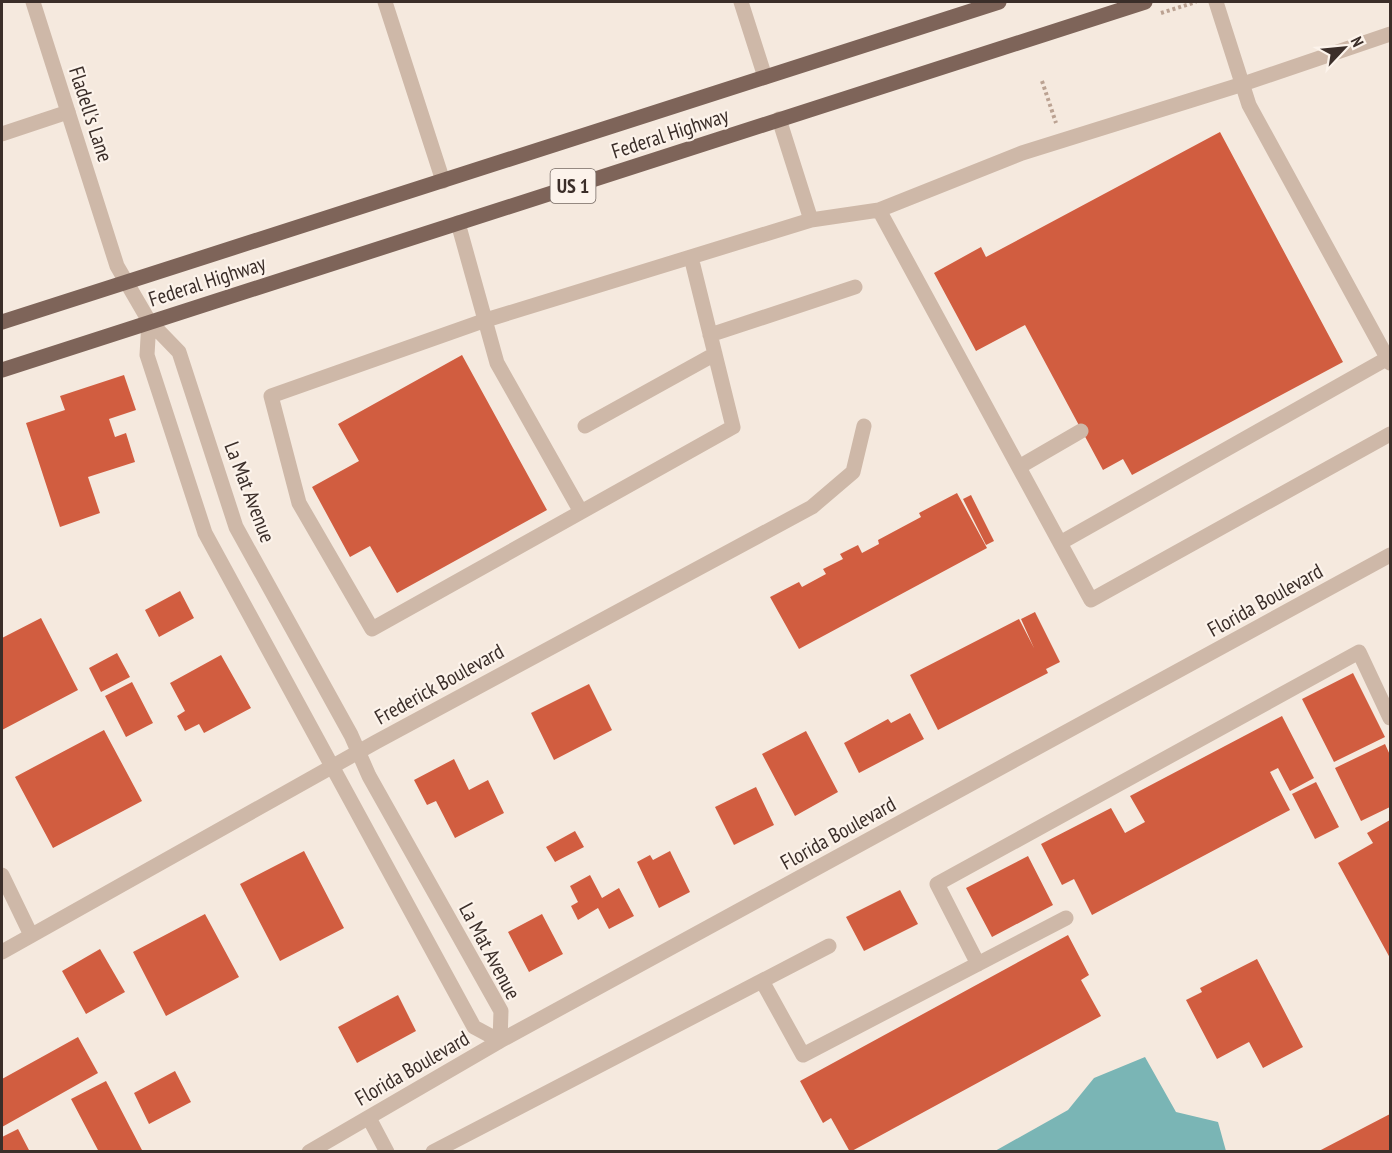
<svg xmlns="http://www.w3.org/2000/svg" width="1392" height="1153" font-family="'PT Sans Narrow',sans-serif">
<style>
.water{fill:#7ab5b5}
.building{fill:#d15d40}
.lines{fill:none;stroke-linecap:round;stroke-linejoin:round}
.path{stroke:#bba292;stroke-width:4;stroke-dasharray:3 3;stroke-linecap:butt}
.service{stroke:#ceb8a8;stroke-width:15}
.minor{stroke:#ceb8a8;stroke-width:15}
.primary{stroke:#7e6459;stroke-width:15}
.labels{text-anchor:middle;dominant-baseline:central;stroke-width:4.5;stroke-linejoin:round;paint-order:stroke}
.shield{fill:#fcf3eb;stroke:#756963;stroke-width:1.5}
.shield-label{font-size:20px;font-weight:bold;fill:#3b2e29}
.street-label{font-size:21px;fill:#3b2e29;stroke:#fcf3eb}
</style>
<rect width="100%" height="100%" fill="#f5e9de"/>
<!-- water -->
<path class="water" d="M1145,1057L1176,1112L1218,1122L1226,1151H995L1068,1110L1094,1078Z"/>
<!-- building -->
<path class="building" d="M1220,132L1343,362L1132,475L1123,459L1103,470L1025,325L976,351L934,273L981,247L986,257Z
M462,355L547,510L397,593L370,546L350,557L312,487L359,461L338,424Z
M124,375L136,410L109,419L115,437L126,433L135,462L88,477L100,513L60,527L26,423L65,410L60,396Z
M957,493L987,548L799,649L770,597L799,582L802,587L826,574L823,569L843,559L840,554L858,545L862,553L879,544L878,540L921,517L919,513Z
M971,495L994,541L986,545L963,499Z
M180,591L194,618L159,637L145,610Z
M1035,612L1060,662L1046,669L1048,673L938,730L910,675L1019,619L1034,648L1021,619Z
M41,618L78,690L2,730V638Z
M117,653L130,677L101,692L89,668Z
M221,655L251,708L204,733L199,724L185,731L177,716L185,711L170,683Z
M1353,673L1385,737L1334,762L1302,699Z
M132,682L153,723L126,737L105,696Z
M589,684L612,730L554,760L531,713Z
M910,713L924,739L859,773L844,743L888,719L891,723Z
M1282,716L1314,778L1290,791L1278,768L1270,772L1290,810L1092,915L1074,879L1062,885L1041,844L1111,808L1125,833L1145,822L1130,796Z
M104,730L142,801L53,848L15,777Z
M806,731L838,792L795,816L762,754Z
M1385,744L1390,755V807L1361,821L1335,768Z
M454,759L469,790L488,780L504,813L455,838L436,801L427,805L414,780Z
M1316,782L1339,827L1315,839L1292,794Z
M756,787L774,825L734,845L715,807Z
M1390,820V958L1338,863L1373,843L1367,833Z
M575,831L584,847L555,862L546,847Z
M304,851L344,928L280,961L240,884Z
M670,851L690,892L659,908L637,862L650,855L653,860Z
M1028,856L1053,905L992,937L966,888Z
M590,875L602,898L619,888L634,916L609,929L598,908L578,920L571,906L578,902L570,886Z
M900,890L918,924L864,951L846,917Z
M205,914L239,977L166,1016L133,952Z
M542,914L563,954L529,972L508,932Z
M1068,935L1089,975L1081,980L1101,1016L850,1152L831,1118L823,1123L800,1081Z
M100,949L125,992L86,1014L62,971Z
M1257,959L1303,1047L1263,1068L1249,1042L1217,1059L1186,1000L1202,992L1200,988Z
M398,995L416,1031L357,1063L338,1027Z
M78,1037L98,1073L2,1127V1079Z
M175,1071L191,1102L149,1124L134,1093Z
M106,1081L143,1152H99L71,1099Z
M1390,1114V1152H1317Z
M18,1129L30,1152H2V1137Z"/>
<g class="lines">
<!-- path -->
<path class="path" d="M1161,13L1196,2
M1042,81L1056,123"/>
<!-- service -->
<path class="service" d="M385,2L443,181
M1216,2L1249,105L1390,363
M1390,34L1243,84L1022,153L879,210L1091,600L1390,434
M779,119L811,220
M2,134L68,112
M458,223L497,363L581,512
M691,257L733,427L372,629L299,503L271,396L486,320L811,220L879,210
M710,335L855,287
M585,426L715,354
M1019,467L1081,431
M1060,543L1388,358
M978,964L937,884L1359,652L1390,718
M762,981L803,1055L1066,918
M369,1118L387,1152
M433,1152L829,946"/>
<!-- minor -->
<path class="minor" d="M33,2L117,266L149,321L179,352L236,527L351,735L369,776L501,1011L500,1041L474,1027L205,533L147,355L149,321
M741,2L765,77
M2,875L31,935
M2,952L376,742L812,507L853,472L864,426
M309,1152L500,1041L1390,555"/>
<!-- primary -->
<path class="primary" d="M2,322L999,2
M2,370L1145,2"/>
</g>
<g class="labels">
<!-- shield labels -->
<rect class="shield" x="550.5" y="169" width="45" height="34" rx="4.5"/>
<g class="shield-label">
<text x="573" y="186">US 1</text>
</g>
<!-- street labels -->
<g class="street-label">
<text transform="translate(91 114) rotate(72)">Fladell's Lane</text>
<text transform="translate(670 133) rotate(-18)">Federal Highway</text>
<text transform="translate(207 281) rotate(-18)">Federal Highway</text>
<text transform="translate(250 492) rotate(69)">La Mat Avenue</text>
<text transform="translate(1265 600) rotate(-29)">Florida Boulevard</text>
<text transform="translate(439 684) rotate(-29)">Frederick Boulevard</text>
<text transform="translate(838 833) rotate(-29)">Florida Boulevard</text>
<text transform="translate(490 951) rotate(62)">La Mat Avenue</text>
<text transform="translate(412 1068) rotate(-30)">Florida Boulevard</text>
</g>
</g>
<!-- border -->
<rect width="1392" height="1153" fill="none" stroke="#3b2e29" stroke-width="6"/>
<!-- north arrow -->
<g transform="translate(1344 48) rotate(64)" stroke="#fcf3eb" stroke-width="4.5" paint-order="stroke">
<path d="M0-4.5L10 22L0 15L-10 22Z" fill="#3b2e29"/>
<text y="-9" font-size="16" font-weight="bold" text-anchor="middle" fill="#3b2e29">N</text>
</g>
</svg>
